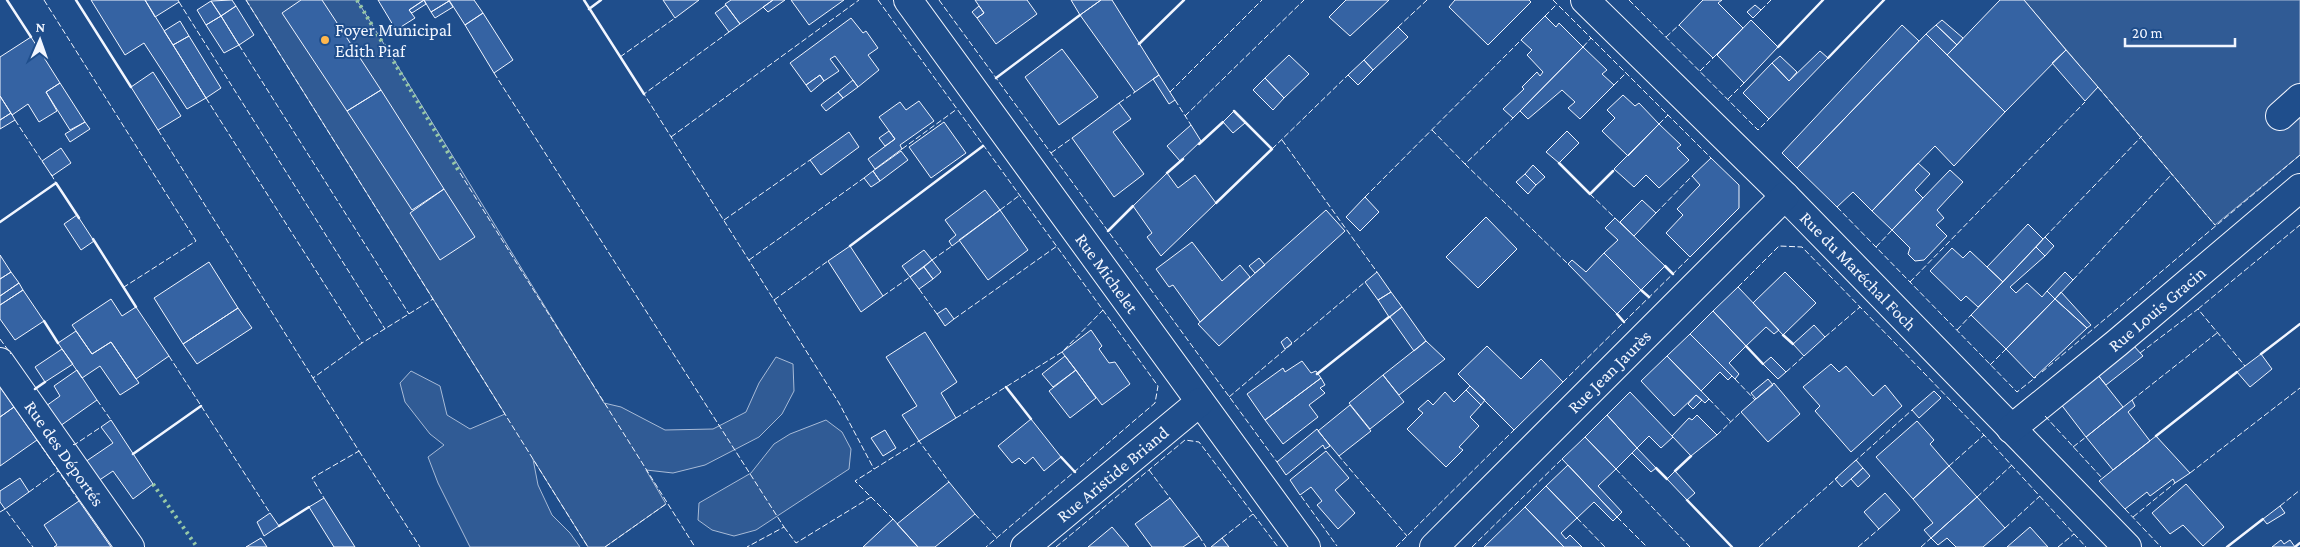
<svg xmlns="http://www.w3.org/2000/svg" width="2300" height="547" font-family="'Crimson Pro',serif">
<style>
.built{fill:#305b95;stroke:#a8bbd7}
.building{fill:#3563a3;stroke:#f2f6ff}
.lines{fill:none;stroke-linecap:round;stroke-linejoin:round}
.minor-casing{stroke:#f2f6ff;stroke-width:30}
.minor{stroke:#1f4e8c;stroke-width:28}
.hedge{stroke:#97c8a6;stroke-width:4;stroke-dasharray:2.5 4;stroke-linecap:butt}
.fence{stroke:#f2f6ff;stroke-width:1;stroke-dasharray:6 2.5;stroke-linecap:butt}
.wall{stroke:#f2f6ff;stroke-width:2.5}
.poi-dot{fill:#ffb74d;stroke:#1f4e8c;stroke-width:2}
.labels{text-anchor:middle;dominant-baseline:central;stroke-width:4;stroke-linejoin:round;paint-order:stroke}
.poi-label{font-size:18px;fill:#f2f6ff;stroke:#1f4e8c;text-anchor:start}
.street-label{font-size:18px;fill:#f2f6ff;stroke:#1f4e8c}
</style>
<rect width="100%" height="100%" fill="#1f4e8c"/>
<!-- built -->
<path class="built" d="M246,0H357L604,403L621,407L665,430L713,429L746,412L759,383L776,357L793,364L794,391L782,414L759,437L705,465L673,473L646,470L666,504L605,547H588L533,459L538,485L552,515L570,533L580,547H470L438,483L428,457L444,445L430,434L405,402L400,383L411,371L440,386L447,415L470,429L505,414Z
M2024,0H2300V155L2215,225Z
M826,420L842,432L851,449L849,469L756,530L734,536L712,530L698,520L699,503L751,473L774,444L790,434Z"/>
<!-- building -->
<path class="building" d="M91,0H145L206,98L187,109L144,43L125,55Z
M145,0H178L179,2L155,17Z
M232,0L236,6L221,16L211,1Z
M301,0H322L381,90L347,111L282,13Z
M378,0H449V1L431,12L424,0L409,10L415,18L396,30Z
M424,0L426,4L412,13L409,10Z
M474,0L483,13L465,25L449,0Z
M663,0H699L675,18Z
M731,0H773L740,24L725,4Z
M773,0H785L768,12L763,7Z
M791,0H844L809,25Z
M975,0H1027L1037,14L996,44L977,18L984,13Z
M1071,0H1101L1080,15Z
M1101,0H1112L1159,75L1135,92L1080,15Z
M1346,0H1389L1350,36L1329,17Z
M1455,0H1529L1531,2L1488,45L1449,7Z
M1703,0H1722L1718,3L1743,28L1713,58L1679,25Z
M2000,0H2024L2066,50L2005,112L1947,55Z
M211,1L221,16L206,25L197,10Z
M449,1L453,7L435,18L431,12Z
M726,5L740,24L729,32L715,13Z
M1755,5L1761,10L1753,18L1747,12Z
M236,6L254,35L239,45L221,16Z
M979,6L984,13L977,18L972,12Z
M483,13L513,60L494,73L465,25Z
M221,16L239,45L224,53L206,25Z
M1545,16L1556,27L1559,23L1583,47L1513,118L1503,109L1524,89L1522,87L1537,72L1540,76L1543,72L1527,55L1532,50L1521,40Z
M851,18L863,33L866,31L878,48L868,55L879,70L858,87L835,56L830,59L839,71L824,81L820,75L806,85L790,63Z
M1751,20L1778,47L1744,83L1717,55Z
M1942,20L1963,38L1957,45L1936,25Z
M180,21L189,36L173,45L164,31Z
M1902,25L1919,41L1797,168L1782,153Z
M1936,25L1957,45L1947,55L1926,34Z
M1398,27L1408,37L1373,70L1364,60Z
M1926,34L2005,112L1954,166L1935,146L1872,211L1853,192L1837,207L1797,168Z
M189,36L221,88L206,98L173,45Z
M31,37L60,83L46,92L57,111L39,122L28,104L12,115L0,96V57Z
M1583,47L1607,70L1602,74L1614,85L1580,119L1568,108L1575,102L1562,90L1528,119L1520,111Z
M1062,49L1098,97L1059,125L1025,77Z
M2066,50L2098,87L2085,101L2052,63Z
M1820,51L1828,58L1769,119L1743,93L1772,63L1789,81Z
M1289,55L1309,74L1284,98L1265,78Z
M1780,56L1797,72L1789,81L1772,63Z
M1364,60L1373,70L1358,85L1348,75Z
M153,72L181,116L158,130L131,87Z
M820,75L824,81L811,92L806,85Z
M1159,75L1175,100L1169,104L1153,79Z
M1265,78L1284,98L1273,110L1253,90Z
M853,80L858,87L843,98L838,92Z
M60,83L85,122L70,130L46,92Z
M381,90L444,189L412,210L347,111Z
M838,92L843,98L826,111L821,105Z
M1623,95L1635,106L1639,103L1659,124L1628,156L1602,131L1615,118L1607,110Z
M0,96L11,113L0,120Z
M919,101L934,121L900,145L902,149L875,169L868,159L895,139L879,117L900,102L906,110Z
M1119,103L1131,119L1113,132L1144,174L1114,197L1072,138Z
M1234,111L1245,123L1233,133L1223,122Z
M11,113L15,120L0,129V120Z
M85,122L90,129L70,142L65,134Z
M944,122L966,153L931,178L909,147Z
M1659,124L1681,145L1677,148L1689,160L1659,188L1646,175L1634,187L1614,169Z
M1191,125L1201,141L1180,161L1167,146Z
M889,131L895,139L885,146L879,138Z
M1567,131L1579,143L1559,163L1546,152Z
M849,132L859,147L821,175L810,160Z
M61,148L71,163L52,176L42,161Z
M901,151L908,160L880,181L873,171Z
M1711,158L1739,185V208L1690,257L1666,233L1683,215L1677,209L1700,185L1692,176Z
M1918,163L1930,174L1915,190L1923,198L1892,230L1872,211Z
M1533,165L1545,177L1536,185L1525,174Z
M1950,170L1963,182L1937,210L1944,218L1936,225L1947,236L1924,260L1915,261L1908,254L1910,248L1892,230Z
M873,171L880,181L871,187L864,178Z
M1167,173L1178,188L1195,175L1216,203L1161,256L1147,237L1152,233L1133,206Z
M1525,174L1536,185L1528,194L1516,182Z
M444,189L475,237L440,260L410,213Z
M985,190L1000,210L952,246L949,241L956,235L945,220Z
M1365,197L1379,212L1360,231L1346,217Z
M1642,200L1656,213L1634,236L1620,222Z
M1000,210L1028,250L988,280L959,240Z
M1326,210L1345,231L1219,346L1198,324Z
M77,215L94,241L81,250L64,224Z
M1486,217L1517,249L1478,288L1446,257Z
M1615,218L1665,266L1641,290L1604,253L1618,240L1605,228Z
M2028,224L2043,239L2003,282L1987,267Z
M2045,237L2054,246L2045,256L2036,247Z
M1192,242L1222,281L1240,265L1250,277L1200,322L1173,285L1169,287L1156,269Z
M850,246L883,296L861,312L828,261Z
M2036,247L2045,256L2010,287L2016,293L2027,283L2042,297L2047,291L2055,299L2006,349L1971,315Z
M1952,248L1963,258L1970,251L2003,282L1978,307L1966,296L1961,301L1930,271Z
M924,250L932,260L910,277L902,266Z
M1604,253L1641,290L1617,314L1568,264L1572,260L1586,272Z
M0,255L11,272L0,279Z
M1259,258L1265,265L1255,273L1249,266Z
M932,260L941,272L933,279L924,267Z
M209,262L238,308L183,344L154,298Z
M924,267L933,279L919,289L910,277Z
M11,272L19,283L0,296V279Z
M1377,272L1391,292L1378,300L1365,282Z
M1785,272L1816,303L1783,335L1753,303Z
M2065,272L2073,280L2055,299L2047,291Z
M19,283L23,290L0,305V296Z
M1738,287L1779,330L1774,334L1766,327L1746,346L1713,311Z
M23,290L44,321L15,340L0,319V305Z
M1391,292L1402,307L1389,317L1378,300Z
M2061,292L2091,325L2087,328L2055,299Z
M111,299L122,316L136,307L169,356L136,379L111,342L92,354L72,325Z
M2055,299L2087,328L2034,378L2006,349Z
M1402,307L1426,341L1414,351L1390,317Z
M238,308L252,328L197,364L183,344Z
M946,308L954,319L945,326L937,314Z
M1713,311L1746,346L1729,363L1739,374L1735,379L1690,334Z
M1814,325L1825,337L1804,356L1793,344Z
M1091,330L1102,346L1099,349L1109,363L1115,362L1130,384L1102,405L1062,352Z
M76,331L92,354L111,342L139,383L120,395L100,366L82,378L58,343Z
M925,332L957,382L941,393L956,418L919,441L902,415L917,406L886,357Z
M1690,334L1732,376L1728,380L1720,372L1701,391L1667,356Z
M1287,337L1292,343L1285,349L1281,342Z
M1426,341L1445,359L1399,395L1383,375Z
M2133,345L2143,356L2106,385L2097,374Z
M1487,346L1521,379L1541,359L1563,382L1514,430L1458,374Z
M62,349L73,364L45,382L35,367Z
M2261,354L2272,369L2250,387L2237,372Z
M1065,356L1076,370L1053,387L1042,374Z
M1667,356L1709,399L1705,403L1696,395L1674,416L1641,381Z
M1771,357L1786,372L1778,379L1763,364Z
M1302,361L1311,373L1316,371L1321,378L1265,420L1247,394L1283,368L1285,372Z
M1831,364L1839,372L1846,366L1873,396L1885,385L1902,406L1851,452L1815,411L1820,406L1803,387Z
M77,370L97,400L60,426L46,406L60,396L54,386Z
M1076,370L1096,398L1070,418L1049,391Z
M2097,374L2123,407L2086,437L2060,403Z
M1383,375L1404,402L1370,429L1349,403Z
M1321,378L1325,385L1320,388L1325,393L1309,405L1318,417L1283,444L1265,420Z
M1768,379L1773,385L1756,399L1751,393Z
M1774,383L1800,414L1768,442L1741,412Z
M1470,386L1485,400L1481,405L1466,390Z
M0,387L14,407L0,417Z
M1466,390L1481,405L1470,417L1479,426L1459,447L1463,450L1446,467L1407,429L1423,413L1418,409L1428,400L1433,405L1445,392L1454,402Z
M1934,391L1941,398L1919,418L1912,410Z
M1630,392L1673,437L1661,448L1649,436L1637,448L1607,415Z
M1696,395L1702,400L1693,409L1688,404Z
M2132,400L2135,406L2128,412L2150,441L2113,470L2086,437Z
M1350,405L1371,431L1339,456L1318,431Z
M14,407L37,440L0,466V417Z
M1607,415L1637,448L1616,469L1585,437Z
M1697,415L1717,435L1691,456L1672,436L1689,418L1692,420Z
M1031,419L1061,457L1044,471L1033,457L1025,464L1019,458L1012,463L998,446Z
M111,420L153,484L133,499L113,471L98,481L85,462L113,443L101,427Z
M1917,421L1934,440L1930,444L1949,466L1913,499L1876,457Z
M1317,429L1330,446L1325,449L1323,445L1286,475L1277,462Z
M885,430L896,448L883,456L871,438Z
M2156,436L2190,473L2175,483L2173,479L2150,496L2147,492L2125,509L2099,481Z
M1585,437L1616,469L1598,486L1622,512L1617,517L1562,459Z
M1637,448L1656,468L1651,472L1632,453Z
M1326,451L1349,478L1335,490L1355,513L1338,529L1317,505L1322,501L1311,487L1300,495L1290,480Z
M1856,460L1863,468L1842,487L1835,479Z
M1568,465L1617,517L1613,521L1594,502L1577,518L1546,486Z
M1949,466L1977,497L1931,538L1924,530L1933,523L1913,499Z
M1863,468L1870,476L1858,487L1851,479Z
M1675,471L1695,493L1687,500L1667,479Z
M20,478L29,492L5,509L0,502V491Z
M949,482L975,514L935,547H918L897,524Z
M2186,484L2224,527L2203,546L2183,525L2170,534L2152,513Z
M1546,486L1577,518L1561,533L1566,539L1570,535L1582,547H1564L1525,507Z
M1885,493L1900,510L1879,529L1864,512Z
M1977,497L2005,528L1983,547H1956L1947,538L1938,545L1931,538Z
M324,498L355,547H334L309,507Z
M1170,498L1199,536L1183,547H1152L1135,524Z
M79,501L111,547H54L57,545L44,525Z
M2280,506L2285,513L2267,524L2263,519Z
M1525,507L1564,547H1484Z
M270,513L279,526L264,536L257,522Z
M893,519L918,547H863Z
M1112,527L1129,547H1088Z
M2030,527L2048,547H2007Z
M261,538L267,547H246Z
M1222,538L1229,547H1211Z
M2281,540L2284,544L2290,540L2295,547H2272Z"/>
<g class="lines">
<defs>
<g id="minor">
<path id="s1" d="M908,0L1306,547"/>
<path id="s2" d="M1585,0L1785,196L2127,547"/>
<path d="M2280,116L2300,98"/>
<path id="s3" d="M0,362L130,547"/>
<path id="s4" d="M2011,429L2117,343L2300,188"/>
<path id="s5" d="M1025,547L1200,402"/>
<path id="s6" d="M1434,547L1785,196"/>
</g>
</defs>
<!-- minor casing -->
<use href="#minor" class="minor-casing"/>
<!-- minor -->
<use href="#minor" class="minor"/>
<!-- hedge -->
<path class="hedge" d="M357,0L460,173
M153,484L197,547"/>
<!-- fence -->
<path class="fence" d="M44,0L196,241L124,287
M246,0L588,547
M878,0L1158,386L1155,403L986,547
M939,0L1277,462
M1553,0L1711,158
M1629,0L1758,130L1769,119
M179,2L385,329
M1761,10L1771,0
M1545,16L1557,4
M1398,27L1427,0
M729,32L644,94L839,403L874,469
M1666,37L1679,25
M239,45L409,314
M1583,47L1591,38
M620,57L675,18
M1700,71L1713,58
M494,73L784,527L747,547
M1614,85L1626,73
M2098,87L2215,225
M1170,92L1262,0
M206,98L362,343
M1728,99L1744,83
M1175,100L1191,125
M1119,103L1135,92
M1185,116L1304,0
M15,120L44,164
M1659,124L1668,115
M158,130L313,378L362,343L433,299
M1432,130L1465,164L1513,118
M671,137L859,0
M1282,140L1377,272
M902,149L957,109
M1272,149L1348,75
M1051,153L1072,138
M1465,164L1568,264
M460,173L695,547
M51,174L56,183
M1590,194L1615,218
M1365,197L1521,40
M1837,207L2017,392L2036,377
M1000,210L1020,195
M1656,213L1692,176
M724,220L810,160
M2045,237L2142,136
M1876,247L1892,230
M749,260L864,178
M932,260L952,246
M2073,280L2172,174
M1910,282L2085,102
M1738,287L1779,246L1802,247L1984,435L2086,547
M919,289L937,314
M883,296L910,277
M774,300L828,261
M2198,309L2300,225
M954,319L1057,246
M1957,330L1971,315
M1825,337L1860,307
M0,339L11,354
M2140,353L2198,309L2245,366
M169,356L270,513
M1990,365L2006,349
M1786,372L1804,356
M2042,372L2300,155
M313,378L359,451L312,478L324,498
M1735,379L1755,400
M1563,382L1690,257
M1229,397L1365,282
M1709,399L1731,422
M97,400L111,420
M2132,400L2217,333
M2045,416L2102,478
M956,418L1062,352L1103,310
M1717,435L1741,412
M37,440L79,501
M73,444L74,445L101,427
M2073,447L2086,437
M359,451L420,547
M1338,455L1407,536
M1854,462L1912,410
M1949,466L1984,435
M1616,469L1690,547
M1149,470L1170,498
M2190,473L2300,388
M29,492L58,471
M1301,496L1337,546
M871,497L893,519
M1977,497L2012,465
M2280,506L2300,490
M2125,509L2161,547
M0,512L5,509L33,547
M975,514L997,538
M1617,517L1647,547
M2133,517L2175,483
M1577,518L1605,547
M784,527L796,543L871,497L855,481L919,441L949,482
M2005,528L2040,496
M1199,536L1206,547
M1222,538L1253,514
M605,547L666,504
M1056,547L1185,440L1199,442L1278,547
M1396,547L1514,430
M1472,547L1562,459
M1759,547L1838,477
M1858,547L1879,529
M1921,547L1931,538
M2058,547L2074,534"/>
<!-- wall -->
<path class="wall" d="M7,0L31,37
M76,0L131,87
M584,0L644,94
M589,9L601,0
M1139,44L1184,0
M1778,47L1823,0
M1828,58L1884,0
M996,78L1080,15
M1199,144L1223,122
M1559,163L1590,194L1613,171
M1167,173L1183,159
M1216,203L1272,149L1234,111
M0,222L56,183L79,218
M1108,231L1133,206
M93,239L136,307
M850,246L983,146
M1665,266L1673,274
M1641,290L1649,297
M1617,314L1624,322
M44,321L58,343
M1783,335L1793,344
M1746,346L1763,364
M2261,354L2300,324
M1317,374L1389,317
M1006,387L1031,419
M35,389L45,382
M2156,436L2237,372
M133,454L201,406
M1061,457L1075,472
M1656,468L1667,479
M1675,471L1691,456
M1687,500L1732,547
M279,526L309,507
M2227,547L2263,519
M2295,547L2300,543"/>
</g>
<!-- markers -->
<circle class="poi-dot" cx="325" cy="40" r="5"/>
<g class="labels">
<!-- poi labels -->
<g class="poi-label">
<text x="335" y="30">Foyer Municipal<tspan x="335" dy="21">Edith Piaf</tspan></text>
</g>
<!-- street labels -->
<g class="street-label">
<text stroke="none"><textPath href="#s2" startOffset="385">Rue du Maréchal Foch</textPath></text>
<text stroke="none"><textPath href="#s1" startOffset="338">Rue Michelet</textPath></text>
<text stroke="none"><textPath href="#s4" startOffset="189">Rue Louis Gracin</textPath></text>
<text stroke="none"><textPath href="#s6" startOffset="248">Rue Jean Jaurès</textPath></text>
<text stroke="none"><textPath href="#s3" startOffset="112">Rue des Déportés</textPath></text>
<text stroke="none"><textPath href="#s5" startOffset="114">Rue Aristide Briand</textPath></text>
</g>
</g>
<!-- north arrow -->
<g transform="translate(40 40) rotate(2)" stroke="#1f4e8c" stroke-width="4" paint-order="stroke">
<path d="M0-4L9 19L0 12L-9 19Z" fill="#f2f6ff"/>
<text y="-8" font-size="14" font-weight="bold" text-anchor="middle" fill="#f2f6ff">N</text>
</g>
<!-- scale -->
<path d="M2125 38v8h110v-8" fill="none" stroke="#f2f6ff" stroke-width="2.5"/>
<text x="2132" y="38" font-size="15" fill="#f2f6ff" stroke="#1f4e8c" stroke-width="4" paint-order="stroke">20 m</text>
</svg>
